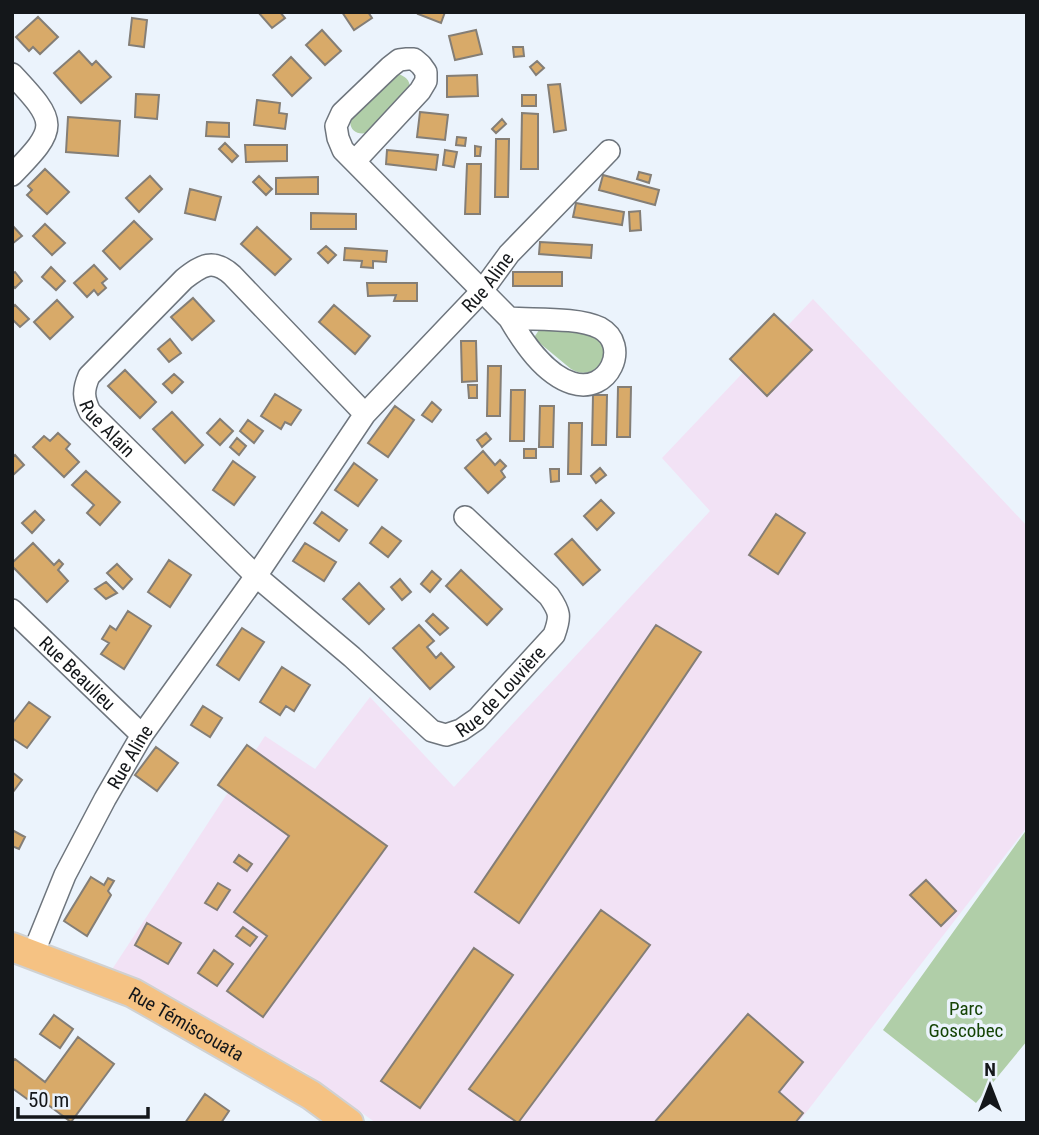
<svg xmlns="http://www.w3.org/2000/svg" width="1039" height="1135" font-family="'Roboto Condensed',sans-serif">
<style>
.commercial{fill:#f2e2f5}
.green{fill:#b0cea8}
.building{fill:#d8aa69;stroke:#847e76;stroke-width:2}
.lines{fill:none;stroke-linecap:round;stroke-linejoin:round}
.minor-casing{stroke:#6e757d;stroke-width:24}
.major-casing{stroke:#d0d1d1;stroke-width:32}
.minor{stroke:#fff;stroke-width:21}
.major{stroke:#f5c283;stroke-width:28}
.labels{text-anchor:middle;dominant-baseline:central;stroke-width:7;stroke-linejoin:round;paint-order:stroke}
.street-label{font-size:19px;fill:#14171a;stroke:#ebf3fc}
.park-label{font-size:19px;fill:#144304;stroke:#ebf3fc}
</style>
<rect width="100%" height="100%" fill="#ebf3fc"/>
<!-- commercial -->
<path class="commercial" d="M813,299L1027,526V827L798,1123H376L305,1072L111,971L265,736L315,769L370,697L454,787L710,511L662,458Z"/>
<!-- green -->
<path class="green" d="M398,74C405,76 410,80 410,88L366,133C356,135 348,129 351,118Z
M544,329C556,330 576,330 588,333C618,342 600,386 571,369L536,340L535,336L539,330Z
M1027,829V1041L976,1103L883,1030Z"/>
<!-- building -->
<path class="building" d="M258,12H280L285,18L272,28Z
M342,12H368L372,18L354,30Z
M419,12H445L441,23L418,14Z
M38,17L58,37L40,54L33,47L29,51L16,37Z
M132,18L147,20L144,47L129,45Z
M322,30L341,51L325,65L306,45Z
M476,30L482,54L455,60L449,36Z
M513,47H523L524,56L514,57Z
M79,51L92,65L96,61L111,77L81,103L54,73Z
M291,57L311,78L292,96L273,75Z
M537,61L544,68L536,75L530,67Z
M477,75L478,96L447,97V76Z
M560,84L566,130L554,132L548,85Z
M136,94L159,95L157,119L135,117Z
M522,95H536V106H522Z
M257,100L280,103L279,113L287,114L285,129L254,125Z
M420,112L448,115L445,140L417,137Z
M522,113L538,114V169H521Z
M68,117L120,121L118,156L66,152Z
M502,119L506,124L496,133L492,129Z
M207,122L229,123V137L206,136Z
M457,137L466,138L465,146L456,145Z
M496,139H509L508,197H495Z
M225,143L238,156L232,162L219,149Z
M245,145H287V161L246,162Z
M475,146L481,147L480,156H475Z
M387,150L438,155L436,170L386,164Z
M445,150L457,152L454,167L443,165Z
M467,164H481L480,214H465Z
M45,169L69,192L47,214L27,195L32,190L28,186Z
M639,172L651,175L649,183L637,179Z
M603,175L659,190L655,205L599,190Z
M150,176L162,189L139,212L126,198Z
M259,176L272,189L266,195L253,182Z
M318,177V194H276V178Z
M190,189L221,197L215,220L185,213Z
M576,203L624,212L622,225L573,217Z
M640,211L641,230L630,231L629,212Z
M311,213L356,214V229H311Z
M134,221L152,239L120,269L103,251Z
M45,224L65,243L52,255L33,236Z
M12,225L22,236L12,244Z
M257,227L291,259L275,275L241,244Z
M540,242L592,245L591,258L539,254Z
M326,246L336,255L328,263L318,253Z
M345,248L387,251L386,262L373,261V268L361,267L362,261L344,260Z
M94,265L107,279L102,283L106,288L98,295L94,290L87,297L74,283Z
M51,267L65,281L56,290L42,277Z
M15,272L22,281L15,288L12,285V274Z
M513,272H562V286H513Z
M367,283H417V301H394L396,295L368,296Z
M193,298L214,321L192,340L171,317Z
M57,300L73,317L50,339L34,322Z
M15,305L29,319L20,327L12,319V308Z
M334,305L370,336L355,354L319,322Z
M774,314L812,350L767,396L730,359Z
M170,339L181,353L169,362L158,349Z
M461,341H476L477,381L462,382Z
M488,366H501L500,416H487Z
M125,370L156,402L140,418L108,386Z
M174,374L183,382L172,393L163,384Z
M468,385H477V398H469Z
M618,387H631L630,437H617Z
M511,390H525L524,441H510Z
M275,394L301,410L291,425L285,422L281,429L261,416Z
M593,395H607L606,445H592Z
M432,402L441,410L432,422L422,415Z
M395,406L414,420L388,457L368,443Z
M540,406H554L553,447H539Z
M172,412L203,445L185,463L153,429Z
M220,419L233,431L220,445L207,433Z
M248,420L263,431L254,443L240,431Z
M569,423H582L581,474H568Z
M58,433L70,444L66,449L79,462L64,477L33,447L44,436L50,441Z
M486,433L491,439L482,447L477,440Z
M237,438L246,446L239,455L230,447Z
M524,449H536V458H524Z
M483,451L495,465L500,460L506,466L501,471L505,477L488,493L465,468Z
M15,455L24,465L12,476V458Z
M233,461L255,477L234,505L213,490Z
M354,463L377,480L358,506L335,490Z
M600,468L606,475L596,483L591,476Z
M550,469H559V481L551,482Z
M86,471L120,502L100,525L87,513L94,505L72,485Z
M601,500L614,513L597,530L584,516Z
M35,511L44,520L32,533L22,523Z
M322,512L347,530L339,541L314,523Z
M776,514L805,533L778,574L749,555Z
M382,527L401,541L388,557L370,543Z
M572,539L600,570L583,585L555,554Z
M33,543L54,565L59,560L63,564L58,570L68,581L47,602L12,566V563Z
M305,543L336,562L324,581L293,561Z
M169,560L191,575L170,607L148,592Z
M117,564L132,579L123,589L107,573Z
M461,570L502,609L487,625L446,586Z
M432,571L441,579L430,592L421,584Z
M400,579L411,592L402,600L391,587Z
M106,582L117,593L106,599L95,589Z
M359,583L384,609L369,624L343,599Z
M128,611L151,626L124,669L101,654L109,643L102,639L110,626L116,630Z
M433,614L448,628L440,635L426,621Z
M419,625L434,641L427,647L436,658L441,653L454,667L430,689L393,648Z
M656,625L701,652L519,923L475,892Z
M242,628L264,642L239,680L217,665Z
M282,667L310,685L294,711L286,706L280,715L260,702Z
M29,702L50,717L27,748L12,738V724Z
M203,706L222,718L210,737L191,725Z
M247,745L387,846L263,1017L227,991L267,936L234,912L289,836L218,785Z
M156,747L178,763L157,791L135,775Z
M12,772L22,780L13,792H12Z
M12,830L25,837L19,849L12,846Z
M239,855L252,864L247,871L234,862Z
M91,877L104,885L108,878L114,881L108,891L111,895L87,936L64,921Z
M926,880L956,911L941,926L910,895Z
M218,883L230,890L217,910L205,903Z
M601,910L650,945L518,1123L469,1089Z
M147,923L181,943L168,964L135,945Z
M243,927L257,937L250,946L236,936Z
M474,948L513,975L420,1108L381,1081Z
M214,950L233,964L217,986L198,973Z
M748,1014L803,1062L779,1092L803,1113L795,1123H654Z
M54,1015L73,1029L60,1048L40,1034Z
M78,1037L114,1064L71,1122L43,1101L34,1104L12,1088V1062L15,1059L45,1082Z
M205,1094L229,1111L221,1123H185Z"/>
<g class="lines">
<defs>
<g id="minor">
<path d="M12,74C58,123 59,127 12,175"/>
<path d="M355,161L420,91L426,81V72L421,65L414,59H407L399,60L390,67L342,113L336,126L338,138L343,150L509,318C523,342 544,374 572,383C609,395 631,345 600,328C578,317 535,320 509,318"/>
<path id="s1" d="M365,414L232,275C213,258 202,265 184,279L89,376C83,390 83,398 90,412L256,576L365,414L482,291L509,254L609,151"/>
<path id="s2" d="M12,610L142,735"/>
<path id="s3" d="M33,954L65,875L105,799L142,735L256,576L352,657L432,731L446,735L461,730L477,719L554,635C561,616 560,612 549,596L465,517"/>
</g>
<g id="major">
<path id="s4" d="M12,947L133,993L311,1095L349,1123"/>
</g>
</defs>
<!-- minor casing -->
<use href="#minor" class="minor-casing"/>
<!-- major casing -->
<use href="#major" class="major-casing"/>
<!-- minor -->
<use href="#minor" class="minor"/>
<!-- major -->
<use href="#major" class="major"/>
</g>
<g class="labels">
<!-- street labels -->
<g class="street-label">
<text stroke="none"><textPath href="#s1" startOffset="1029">Rue Aline</textPath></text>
<text stroke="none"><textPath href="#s1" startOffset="444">Rue Alain</textPath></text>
<text stroke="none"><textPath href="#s2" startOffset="91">Rue Beaulieu</textPath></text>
<text stroke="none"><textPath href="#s3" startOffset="761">Rue de Louvière</textPath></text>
<text stroke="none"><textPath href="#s3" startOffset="220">Rue Aline</textPath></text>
<text stroke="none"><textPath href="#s4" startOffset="191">Rue Témiscouata</textPath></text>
</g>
<!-- park labels -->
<g class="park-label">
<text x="966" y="1008">Parc<tspan x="966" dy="22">Goscobec</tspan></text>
</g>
</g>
<!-- border -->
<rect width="1039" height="1135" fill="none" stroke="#14171a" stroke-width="28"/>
<!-- north arrow -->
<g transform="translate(990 1086)" stroke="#ebf3fc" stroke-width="5" paint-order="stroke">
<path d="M0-5L12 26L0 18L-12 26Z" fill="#14171a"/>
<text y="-10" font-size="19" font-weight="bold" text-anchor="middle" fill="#14171a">N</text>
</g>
<!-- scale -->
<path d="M18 1107v10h130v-10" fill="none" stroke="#14171a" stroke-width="3.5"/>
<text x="28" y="1107" font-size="21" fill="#14171a" stroke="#ebf3fc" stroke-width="5" paint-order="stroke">50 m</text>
</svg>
